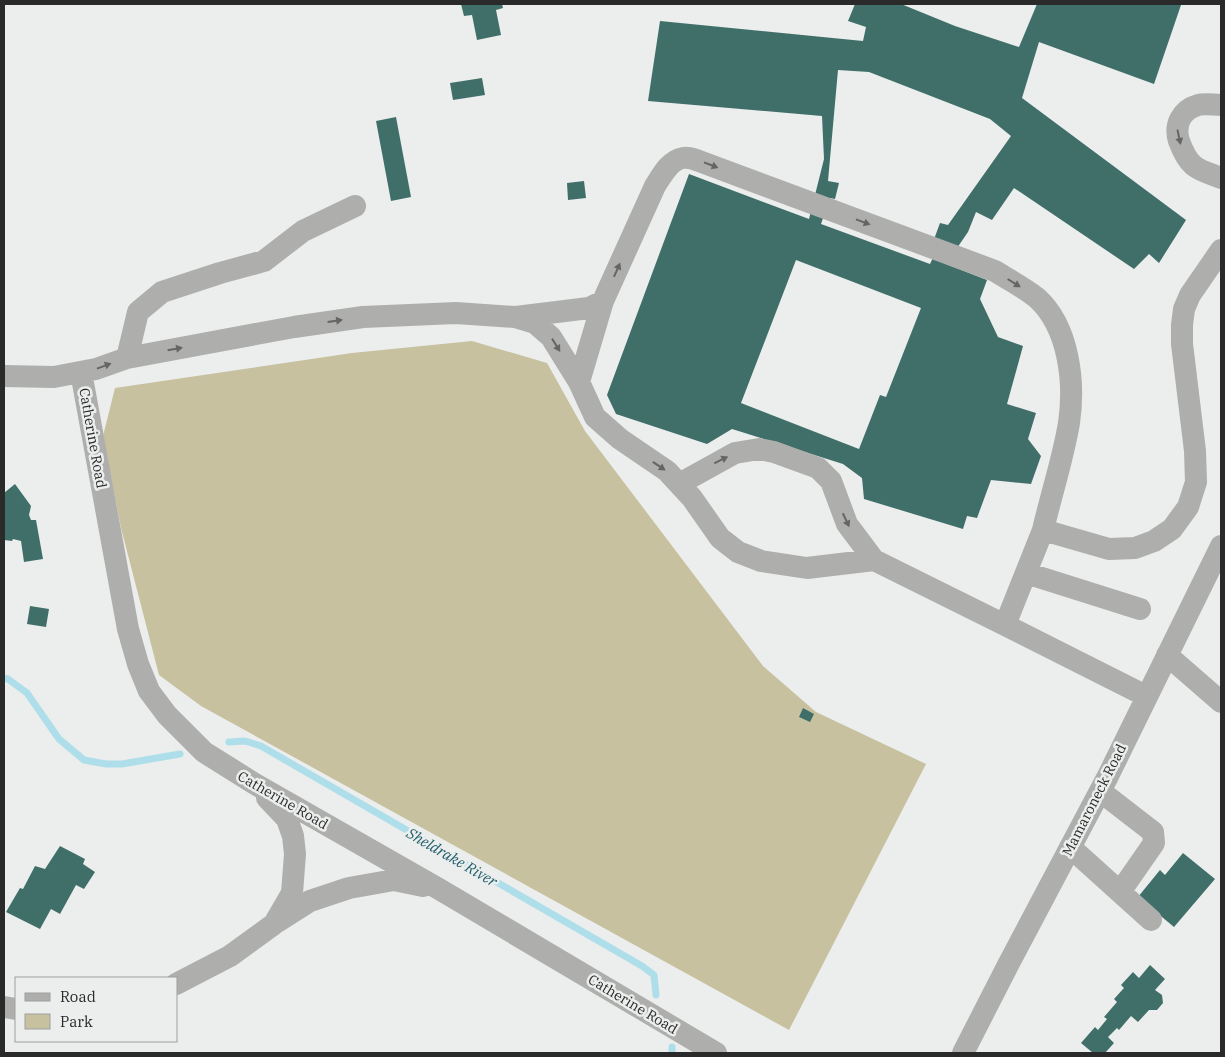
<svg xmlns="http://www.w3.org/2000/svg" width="1225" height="1057" font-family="'IBM Plex Serif',serif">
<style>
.green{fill:#c7c1a0}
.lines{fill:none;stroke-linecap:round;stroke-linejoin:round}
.stream{stroke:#afdeeb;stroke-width:7}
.building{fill:#406f6a;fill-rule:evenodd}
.minor{stroke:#aeaead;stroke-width:22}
.oneway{fill:#656564}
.labels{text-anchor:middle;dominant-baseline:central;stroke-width:5;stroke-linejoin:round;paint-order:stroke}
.street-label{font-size:14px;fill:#292a29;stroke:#ebeeec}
.water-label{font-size:15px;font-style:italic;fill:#225f6e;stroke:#ebeeec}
</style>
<rect width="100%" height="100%" fill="#ebeeec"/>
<!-- green -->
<path class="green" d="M472,341L547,363L585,431L763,666L816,712L926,764L789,1030L201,706L159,675L121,528L103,436L115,388L352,353Z"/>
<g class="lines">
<!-- stream -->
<path class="stream" d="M4,678L8,679L27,693L59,739L84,760L106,764H122L180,754
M229,742L245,741L261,746L642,966L654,975L656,995
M672,1053V1047"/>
</g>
<!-- building -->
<path class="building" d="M461,4H502L503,8L496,10L501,35L477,40L472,15L464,16Z
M855,4H870L875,5V4H901L955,26L1019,47L1037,4L1181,5L1154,84L1039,42L1022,98L1186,220L1159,263L1149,254L1134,269L1014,188L992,220L976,212L968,232L946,264L987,280L980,299L998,337L1023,346L1007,404L1036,413L1028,439L1041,456L1031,484L991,480L977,518L967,516L963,529L864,499L862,478L843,464L732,429L707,444L616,414L607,395L689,174L809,219L824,159L822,116L648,101L660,21L863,41L866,27L848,21ZM838,70L869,72L990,119L1011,136L948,225L940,223L933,242L939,245L930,264L821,224L830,198L835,199L839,183L828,181ZM796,260L921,308L886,397L880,395L859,449L741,403Z
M482,78L485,95L453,100L450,83Z
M396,117L411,197L391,201L376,121Z
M584,181L586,198L568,200L567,183Z
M15,484L31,506L29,515L31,520H36L43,559L24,562L21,541L13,539L12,541L4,540V493Z
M30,606L49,609L46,627L27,624Z
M803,708L814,714L810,722L799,717Z
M60,846L85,859L83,864L95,872L84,889L76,885L60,914L51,909L40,929L6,912L20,888L23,889L35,866L45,869Z
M1183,853L1215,879L1174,927L1138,897L1160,870L1165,875Z
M1150,965L1165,979L1155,990L1162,995L1163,1003L1157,1010H1149L1138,1022L1131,1016L1119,1030L1117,1028L1108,1037L1114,1043L1105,1053H1093L1081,1043L1095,1027L1098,1030L1107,1019L1104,1017L1117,1002L1114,999L1124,988L1121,985L1133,972L1139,978Z"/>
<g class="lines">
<!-- minor -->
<path class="minor" d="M1221,105C1214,105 1205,103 1198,105C1181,110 1174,125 1179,141C1182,149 1186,159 1193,165C1201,172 1212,174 1221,178
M516,317L589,308L603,301
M127,358L138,312L162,292L220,273L264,261L303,231L355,206
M81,372L128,629L138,664L149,691L167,715L204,752L255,784L439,889L716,1053
M4,376L54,377L96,369L127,358L294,327L363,317L456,313L515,317L535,323L551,337L579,382L595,417L620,439L667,471L692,498L720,538L738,552L761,561L807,568L874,560L1005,625
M579,382L603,301L655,186C662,175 670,160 683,158C688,157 694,159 699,161L995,271C1009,280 1025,288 1037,298C1069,327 1075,382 1069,423C1063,459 1051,495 1043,530
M679,484L735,453L759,449L774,452L818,468L831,481L847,524L874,560
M1026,573L1140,609
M1167,655L1221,702
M1146,696L1005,625L1043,530L1109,549L1135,548L1154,541L1172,529L1188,507L1196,482L1195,451L1182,344V325L1184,309L1190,295L1221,250
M1100,791L1153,832L1154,843L1120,892
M1070,847L1151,920
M277,922L310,901L349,888L394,880L423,886
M176,984L230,956L274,924L292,893L295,854L293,836L287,819L267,798
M4,1007L16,1009
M963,1053L1008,965L1108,776L1221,546"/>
</g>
<!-- one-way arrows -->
<defs><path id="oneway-solid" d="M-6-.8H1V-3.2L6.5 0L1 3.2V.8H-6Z" transform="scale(1.25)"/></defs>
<g class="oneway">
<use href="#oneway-solid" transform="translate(1179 137) rotate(78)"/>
<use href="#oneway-solid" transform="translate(711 165) rotate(21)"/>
<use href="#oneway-solid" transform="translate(863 222) rotate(20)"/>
<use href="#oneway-solid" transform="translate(617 270) rotate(-66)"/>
<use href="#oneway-solid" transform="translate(1014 283) rotate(32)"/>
<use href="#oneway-solid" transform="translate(335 321) rotate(-8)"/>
<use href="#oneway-solid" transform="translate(556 345) rotate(58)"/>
<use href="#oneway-solid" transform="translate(175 349) rotate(-10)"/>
<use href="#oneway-solid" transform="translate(104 366) rotate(-20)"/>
<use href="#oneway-solid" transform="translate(721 460) rotate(-26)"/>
<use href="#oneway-solid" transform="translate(659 466) rotate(34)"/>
<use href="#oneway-solid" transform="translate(846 520) rotate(65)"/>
</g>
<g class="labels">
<!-- street labels -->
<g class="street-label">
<text transform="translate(93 438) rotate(80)">Catherine Road</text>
<text transform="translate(283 800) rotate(30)">Catherine Road</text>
<text transform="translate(1094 800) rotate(-63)">Mamaroneck Road</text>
<text transform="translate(633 1004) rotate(31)">Catherine Road</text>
</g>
<!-- water labels -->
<g class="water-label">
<text transform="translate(452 857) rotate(30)">Sheldrake River</text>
</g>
</g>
<!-- border -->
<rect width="1225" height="1057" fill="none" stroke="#292a29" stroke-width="10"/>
<!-- legend -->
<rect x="15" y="977" width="162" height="65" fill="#ebeeec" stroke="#9da09e"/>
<rect x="25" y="993" width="25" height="8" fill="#aeaead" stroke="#9da09e"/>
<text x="60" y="1002" font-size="15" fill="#292a29">Road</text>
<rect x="25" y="1014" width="25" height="15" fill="#c7c1a0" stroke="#9da09e"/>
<text x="60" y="1027" font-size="15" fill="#292a29">Park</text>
</svg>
